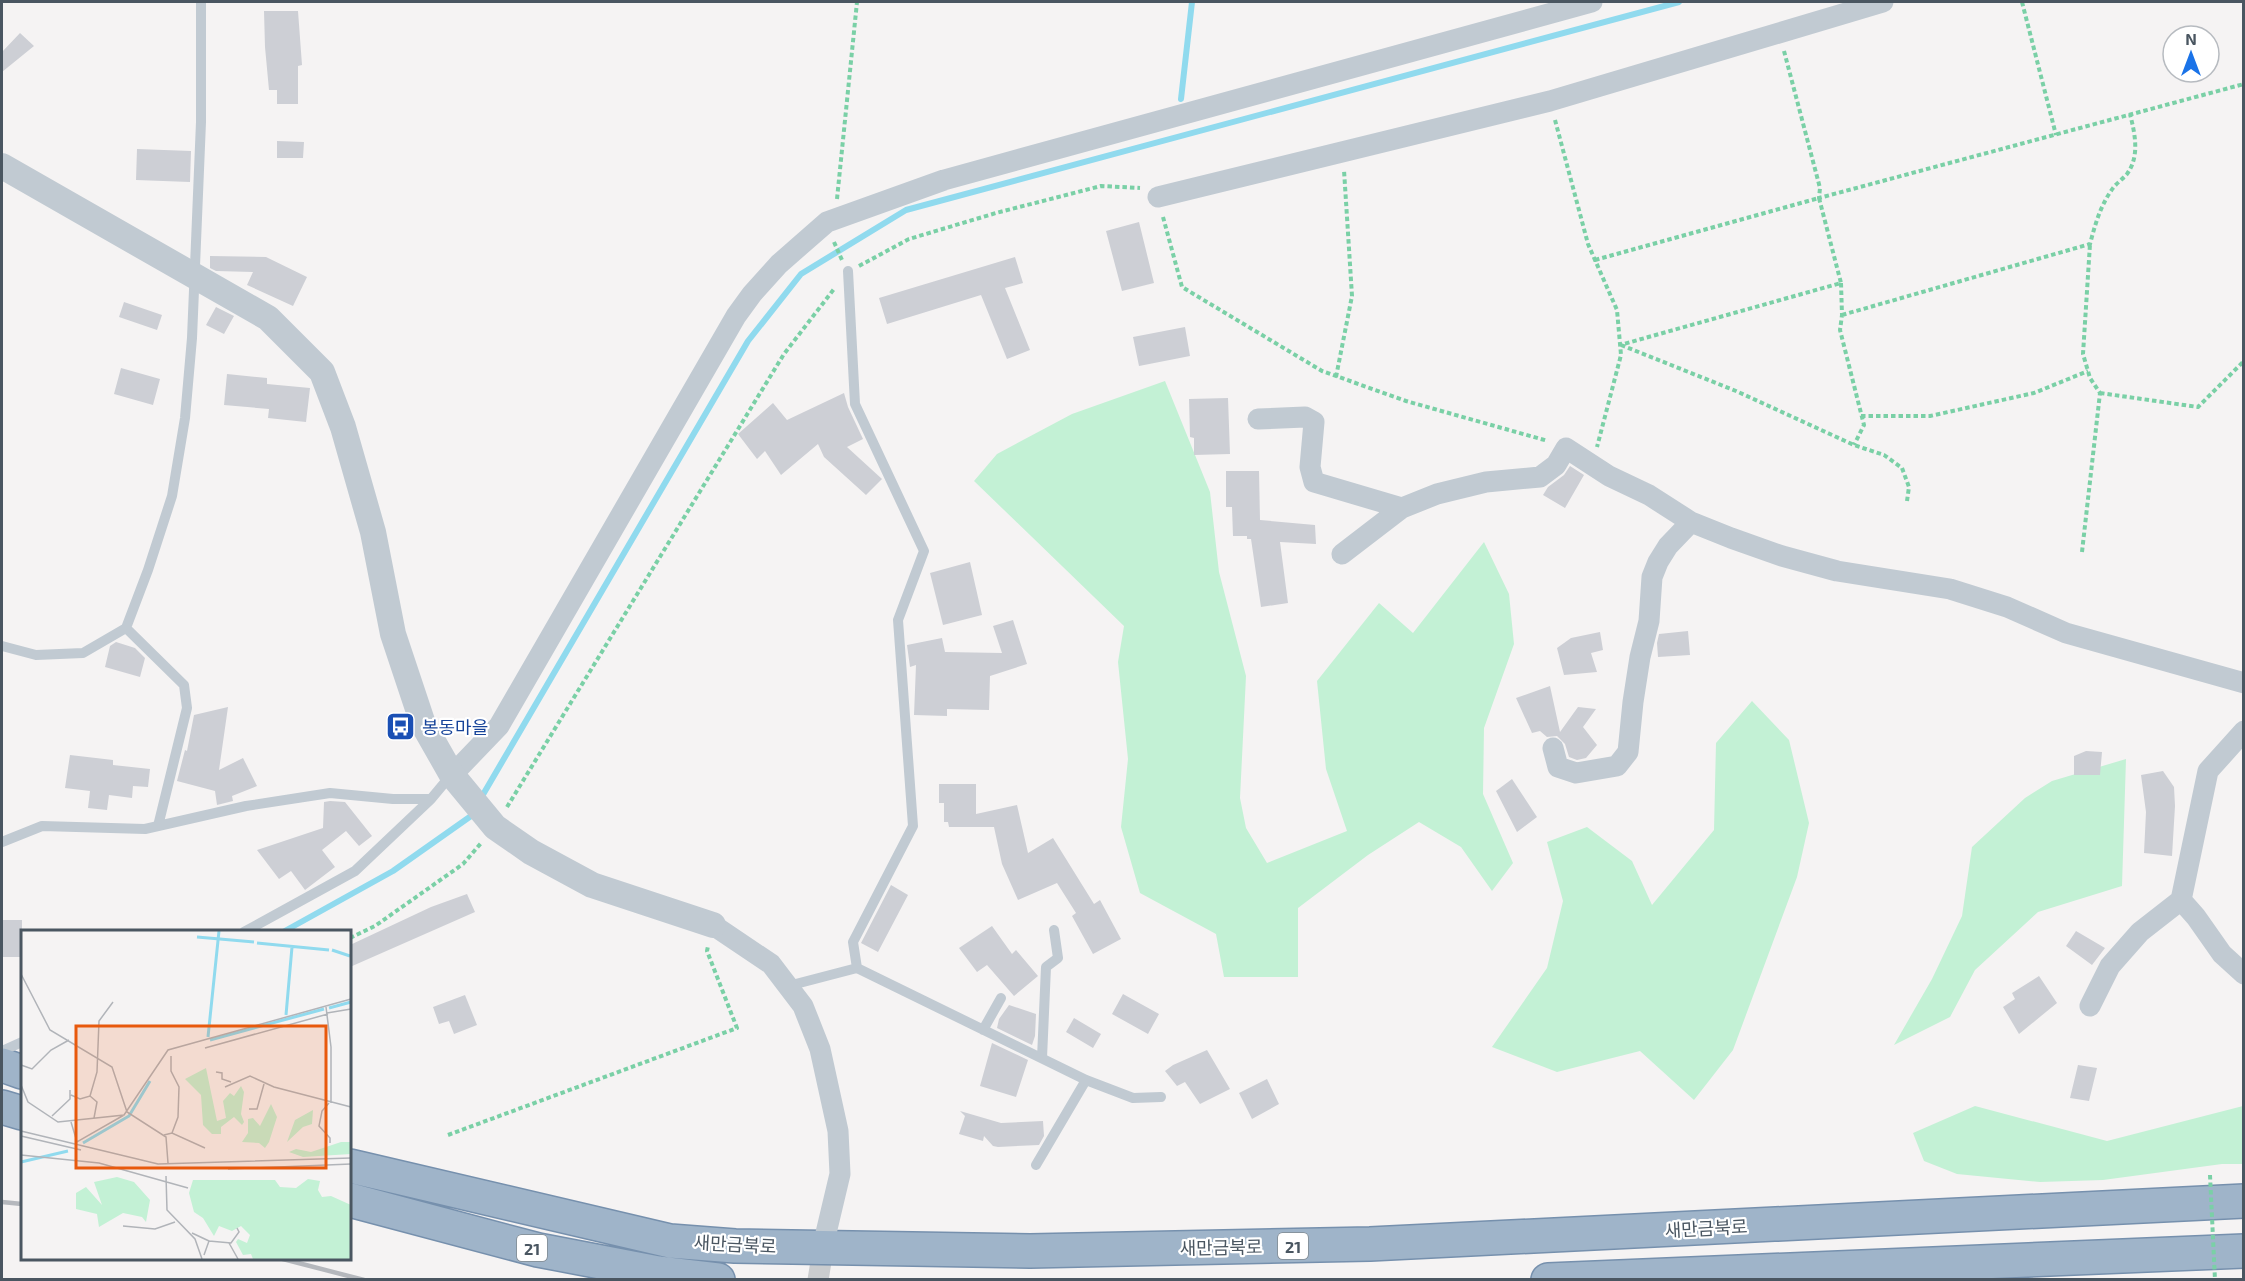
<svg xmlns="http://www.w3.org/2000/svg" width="2245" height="1281" font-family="'Exo 2','Noto Sans KR',sans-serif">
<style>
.green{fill:#c3f1d5}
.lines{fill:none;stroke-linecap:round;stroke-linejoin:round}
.stream{stroke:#90daee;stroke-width:6}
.building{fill:#cdcfd5}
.minor-tunnel{stroke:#caccce;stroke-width:21;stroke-dasharray:21 10;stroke-linecap:butt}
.trunk-casing{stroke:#7690ad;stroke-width:36}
.path{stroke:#7ad0a6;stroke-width:4;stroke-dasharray:4.5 3;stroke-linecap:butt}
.service{stroke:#c1cad2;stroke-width:10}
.minor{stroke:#c1cad2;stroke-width:21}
.tertiary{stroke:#c1cad2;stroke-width:26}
.trunk{stroke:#9fb4c9;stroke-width:33}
.rail{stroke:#b5b8bd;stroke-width:4.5}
.path-bridge{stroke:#7ad0a6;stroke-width:4;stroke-dasharray:4.5 3;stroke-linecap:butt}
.labels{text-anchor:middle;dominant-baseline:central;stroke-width:4.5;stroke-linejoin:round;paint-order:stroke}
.shield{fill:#fff;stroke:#808990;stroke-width:1.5}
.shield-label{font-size:16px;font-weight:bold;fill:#4a5661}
.transit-label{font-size:18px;fill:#164399;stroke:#fff;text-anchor:start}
.street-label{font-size:18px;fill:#4a5661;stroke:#fff}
.inset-river{fill:none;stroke:#90daee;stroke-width:3}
.inset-road{fill:none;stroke:#b1b4b9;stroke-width:1.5}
.view{fill:#e8590c;fill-opacity:0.15;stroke:#e8590c;stroke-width:3}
.inset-edge{fill:none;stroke:#4a5661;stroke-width:3}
</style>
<rect width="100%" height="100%" fill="#f5f3f3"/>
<!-- green -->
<path class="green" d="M1165,381L1210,492L1219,572L1246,676L1240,798L1246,828L1267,863L1347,831L1326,769L1317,681L1379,603L1413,633L1484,542L1509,594L1514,644L1484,728L1483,794L1513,863L1492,891L1461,847L1419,822L1368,855L1298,908V977H1224L1216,934L1140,893L1121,827L1128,759L1118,662L1124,626L974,481L997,454L1072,414Z
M1752,701L1789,740L1809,823L1797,877L1733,1050L1694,1100L1640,1051L1557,1072L1492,1047L1547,968L1563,901L1547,842L1587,827L1632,861L1652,905L1714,830L1716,743Z
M2126,759L2122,886L2038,912L1975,970L1950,1017L1894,1045L1932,979L1962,916L1972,847L2025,798L2052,781Z
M1975,1106L2107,1141L2243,1106V1164H2222L2103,1180L2040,1182L1957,1174L1924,1161L1913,1133Z"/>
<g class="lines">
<!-- stream -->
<path class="stream" d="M1181,99L1192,2
M481,798L748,341L801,274L906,210L1679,2
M283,932L393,871L471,816L474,810"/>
</g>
<!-- building -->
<path class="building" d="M264,11H298L302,65L298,66V104H277V90H269L265,47Z
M20,33L34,46L2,72V52Z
M277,141L304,142L303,158H277Z
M137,149L191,151L190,182L136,180Z
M1139,222L1154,283L1122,291L1106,231Z
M210,256L266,257L307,277L293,306L247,285L253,272L216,271L210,268Z
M1015,257L1023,283L1005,288L1030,350L1007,359L981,295L887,324L879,298Z
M124,302L162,315L157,330L119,317Z
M216,307L234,316L224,334L206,325Z
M1185,327L1190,356L1139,366L1133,337Z
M121,368L160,379L153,405L114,394Z
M227,374L267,378V384L310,388L306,422L268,418L269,409L224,405Z
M844,393L848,407L863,439L847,447L882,479L866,495L824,457L818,444L781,475L765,451L757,459L738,434L773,403L787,420Z
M1228,398L1230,454L1194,455V438L1190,437L1189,399Z
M1570,466L1584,475L1565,508L1543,495L1548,487L1564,475Z
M1226,471H1259L1260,520L1315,525L1316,544L1280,542L1288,603L1261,607L1251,539H1247V536H1233L1232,507H1226Z
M970,562L982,615L943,625L930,573Z
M1013,620L1027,664L990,676L989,710L947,709V716L914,715L916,665L910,667L907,645L942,638L945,652L1002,653L993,626Z
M1688,631L1690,655L1658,657L1657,643L1659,634Z
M1600,632L1603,650L1591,653L1597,672L1564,675L1557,648L1571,638Z
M116,642L135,648L145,658L140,677L105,667L110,646Z
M1550,686L1560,732L1578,707L1596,709L1583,727L1597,745L1586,758L1577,760L1569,757L1565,744L1557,736L1547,737L1540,731L1532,733L1516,698Z
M228,707L219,770L243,758L257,786L232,796L233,801L217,805L215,791L177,781L185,750L187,751L194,715Z
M2086,751L2102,752L2100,775H2074V756Z
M70,755L113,760V765L150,769L148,787L133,786L132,798L109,795L107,810L88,808L90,791L65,788Z
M2163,771L2174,787L2175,806L2172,856L2144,853L2146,812L2141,775Z
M1512,779L1537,817L1517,832L1496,791Z
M939,784H976V814L1017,805L1028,853L1053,838L1094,904L1100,900L1121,939L1093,954L1072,916L1076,913L1057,883L1018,900L1002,864L994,827H949L948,822H944V803H939Z
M330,801L345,802L372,836L359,846L346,831L322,850L335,867L305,890L291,871L279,879L257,850L323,828L324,802Z
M891,885L908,895L878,952L861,943Z
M467,894L475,912L350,967V945L431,907Z
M2,920H22V957H2Z
M992,926L1012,954L1016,950L1038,976L1014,996L987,965L977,972L959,948Z
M2076,931L2105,948L2092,965L2066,946Z
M2039,976L2057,1003L2019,1034L2003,1007L2015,999L2012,993Z
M1123,994L1159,1014L1148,1034L1112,1014Z
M465,995L477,1025L454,1034L449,1021L439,1024L433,1007Z
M1009,1005L1036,1014L1035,1036L1032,1045L997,1028L999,1019Z
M1074,1018L1101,1034L1093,1048L1066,1032Z
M992,1043L1028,1060L1016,1097L980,1086Z
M1207,1050L1230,1089L1200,1104L1185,1082L1177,1086L1165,1071L1173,1065Z
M2078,1065L2097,1068L2089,1101L2070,1098Z
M1267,1079L1279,1104L1252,1119L1239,1093Z
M960,1111L1001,1123L1043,1121L1044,1136L1039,1145L998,1147L993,1146L984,1136L983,1141L959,1134L965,1116Z"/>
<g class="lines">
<!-- minor-tunnel -->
<path class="minor-tunnel" d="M818,1280L825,1237"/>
<defs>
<path id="trunk" d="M2,1065L22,1072
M2,1107L22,1113
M350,1166L670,1241L735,1246L1030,1251L1370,1244L2244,1201
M350,1200L538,1250L658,1273L718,1280
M1548,1280L2244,1251"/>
</defs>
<!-- trunk casing -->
<use href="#trunk" class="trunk-casing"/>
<!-- path -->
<path class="path" d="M2022,2L2056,135
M1784,51L1820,188L1819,198L2244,84
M1555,120L1588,244L1617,310L1621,355L1597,447
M837,199L857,2
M1163,217L1182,287L1322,371L1406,401L1548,441
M834,242L842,260
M1595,260L1819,198L1841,283L1620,345
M859,266L909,239L996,213L1101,186L1140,188
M1841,283L1842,315L1840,330L1864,425L1854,445
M1842,315L2090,244C2095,225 2100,207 2111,191C2115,184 2122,180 2127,174C2140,156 2135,134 2130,114
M1621,345L1736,391L1854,445L1884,455L1902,468L1909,487L1907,501
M1336,377L1352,296L1344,170
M2100,393L2198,407L2244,361
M1861,416H1930L2034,393L2088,371
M2082,552L2100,393L2090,378L2083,354L2090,244
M507,807L784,354L834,289
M350,938L375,926L463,864L482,842
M448,1135L737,1028L707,951L708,946"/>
<!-- service -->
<path class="service" d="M848,271L855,404L924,551L898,620L913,826L853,942L857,968
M126,628L148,570L172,496L185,418L192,338L201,122V2
M2,646L36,655L83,653L126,628L184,685L187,708L158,826
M2,842L42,826L145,829L246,806L330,793L393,799H431L451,775
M244,932L355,871L431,799
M788,986L857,968L1086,1080L1133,1098L1161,1097
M983,1030L1001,998
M2,1051L22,1042
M1042,1058L1046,967L1058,958L1054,930
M1036,1165L1086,1080"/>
<!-- minor -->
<path class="minor" d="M1158,197L1550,101L1883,2
M1258,419L1305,417L1314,422L1310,467L1314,482L1402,508
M1342,554L1402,508L1437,494L1486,482L1540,477L1556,465L1566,448L1609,476L1649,495L1691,522L1731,538L1782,556L1837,571L1950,589L2007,607L2066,633L2244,683
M2244,731L2208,771L2181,900L2196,917L2222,954L2244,974
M1553,748L1558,767L1576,773L1617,766L1628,752L1633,702L1640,657L1649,621L1652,577L1658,562L1668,546L1691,522
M452,775L499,726L736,316L752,294L779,264L827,222L944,180L1592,2
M713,925L771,964L803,1006L820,1049L838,1131L840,1174L826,1233
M2090,1006L2110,966L2140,932L2181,900"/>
<!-- tertiary -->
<path class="tertiary" d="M2,166L268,318L322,372L343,427L373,532L393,634L423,724L452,775L495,827L531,852L592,885L713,925"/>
<!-- trunk -->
<use href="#trunk" class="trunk"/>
<!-- rail -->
<path class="rail" d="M2,1202L22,1204
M279,1258L364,1280"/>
<!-- path-bridge -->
<path class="path-bridge" d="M2210,1175L2215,1280"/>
</g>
<!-- icons -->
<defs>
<symbol id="bus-square" viewBox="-11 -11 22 22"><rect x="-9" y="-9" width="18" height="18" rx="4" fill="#1a4fb4" stroke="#fff"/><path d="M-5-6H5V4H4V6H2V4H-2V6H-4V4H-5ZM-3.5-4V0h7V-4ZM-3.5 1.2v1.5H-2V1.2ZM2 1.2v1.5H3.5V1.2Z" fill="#fff"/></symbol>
</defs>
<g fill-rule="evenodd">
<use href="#bus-square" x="384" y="710" width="33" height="33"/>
</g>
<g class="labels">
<!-- shield labels -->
<g class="shield">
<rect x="1278" y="1233" width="30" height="26" rx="4.5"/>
<rect x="517" y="1235" width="30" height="26" rx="4.5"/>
</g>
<g class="shield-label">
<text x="1293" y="1246">21</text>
<text x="532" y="1248">21</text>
</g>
<!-- transit labels -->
<g class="transit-label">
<text x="422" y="727">봉동마을</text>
</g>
<!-- street labels -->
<g class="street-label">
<text transform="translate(1706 1228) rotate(-3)">새만금북로</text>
<text transform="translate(735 1244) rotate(3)">새만금북로</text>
<text transform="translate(1221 1247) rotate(-1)">새만금북로</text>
</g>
</g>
<!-- overview -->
<g transform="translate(21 930)">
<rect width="330" height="330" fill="#f5f3f3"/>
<path d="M185,138L196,191L205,188L202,171L209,163L213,166L220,156L223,162L220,184L223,192L221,195L213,187L200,197V204H191L182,195L180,165L164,149ZM250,174L256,187L248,212L244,218L238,213L221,212L227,203V189L232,188L239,196ZM292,180L291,194L282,197L266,212L274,190ZM320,212H330V224L282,227L268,222L275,219L290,222ZM96,247L113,252L129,270L125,292L121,287L102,283L78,297L76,284L55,279V263L65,257L81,275L73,252ZM287,249L299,251L297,260L301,267L310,266L330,275V329H232L230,324L222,325L215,312L217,309L226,313L229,305L220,296L211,301L198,296L193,306L182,288L173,282L168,263L172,250H254L259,257L275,258Z" fill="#c3f1d5"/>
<path class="inset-river" d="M176,7L233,12M236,13L308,20M311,20L329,26M308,78L330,72M265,85L271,17M187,107L198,1M189,110L303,79M62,213L108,186L129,151M0,232L47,221"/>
<path class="inset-road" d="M0,44L29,100L91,137L106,182L145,207L147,233M305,77L310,117V173M306,83L330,79M184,118L307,84M150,126V141L158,157L157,187L151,203M0,135L11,139L30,120L48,110M195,142L201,143V149L210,152M0,155L7,172L37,192L103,185L147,120L330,69M204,157L229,146L253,157L330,177M50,165L59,169L69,166L76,172L73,188M69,166L76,142L78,91L92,72M308,173L301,181L298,196L309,208V213M228,179H236L243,154M31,186L49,169V160M50,192L56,212L103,185M0,201L137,234L330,228M143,205L151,203L184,218M0,206L60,220M0,225L78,233L167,258M207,239L330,234M145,246L146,280L174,309L181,329M102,296L134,299L154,292M171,303L188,311L183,325M188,311L210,313L218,302L216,298M208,313L217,329"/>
<path class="view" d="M55,96H305V238H55Z"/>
<rect width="330" height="330" class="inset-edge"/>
</g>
<!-- border -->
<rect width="2245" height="1281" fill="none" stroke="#4a5661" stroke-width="6"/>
<!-- north arrow -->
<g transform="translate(2191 54)"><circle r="28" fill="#ffffff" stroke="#b7bbc0" stroke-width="1.5"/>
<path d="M0-4.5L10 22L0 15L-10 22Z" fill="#1a73e8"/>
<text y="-9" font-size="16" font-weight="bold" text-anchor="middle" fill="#4a5661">N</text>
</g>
</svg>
